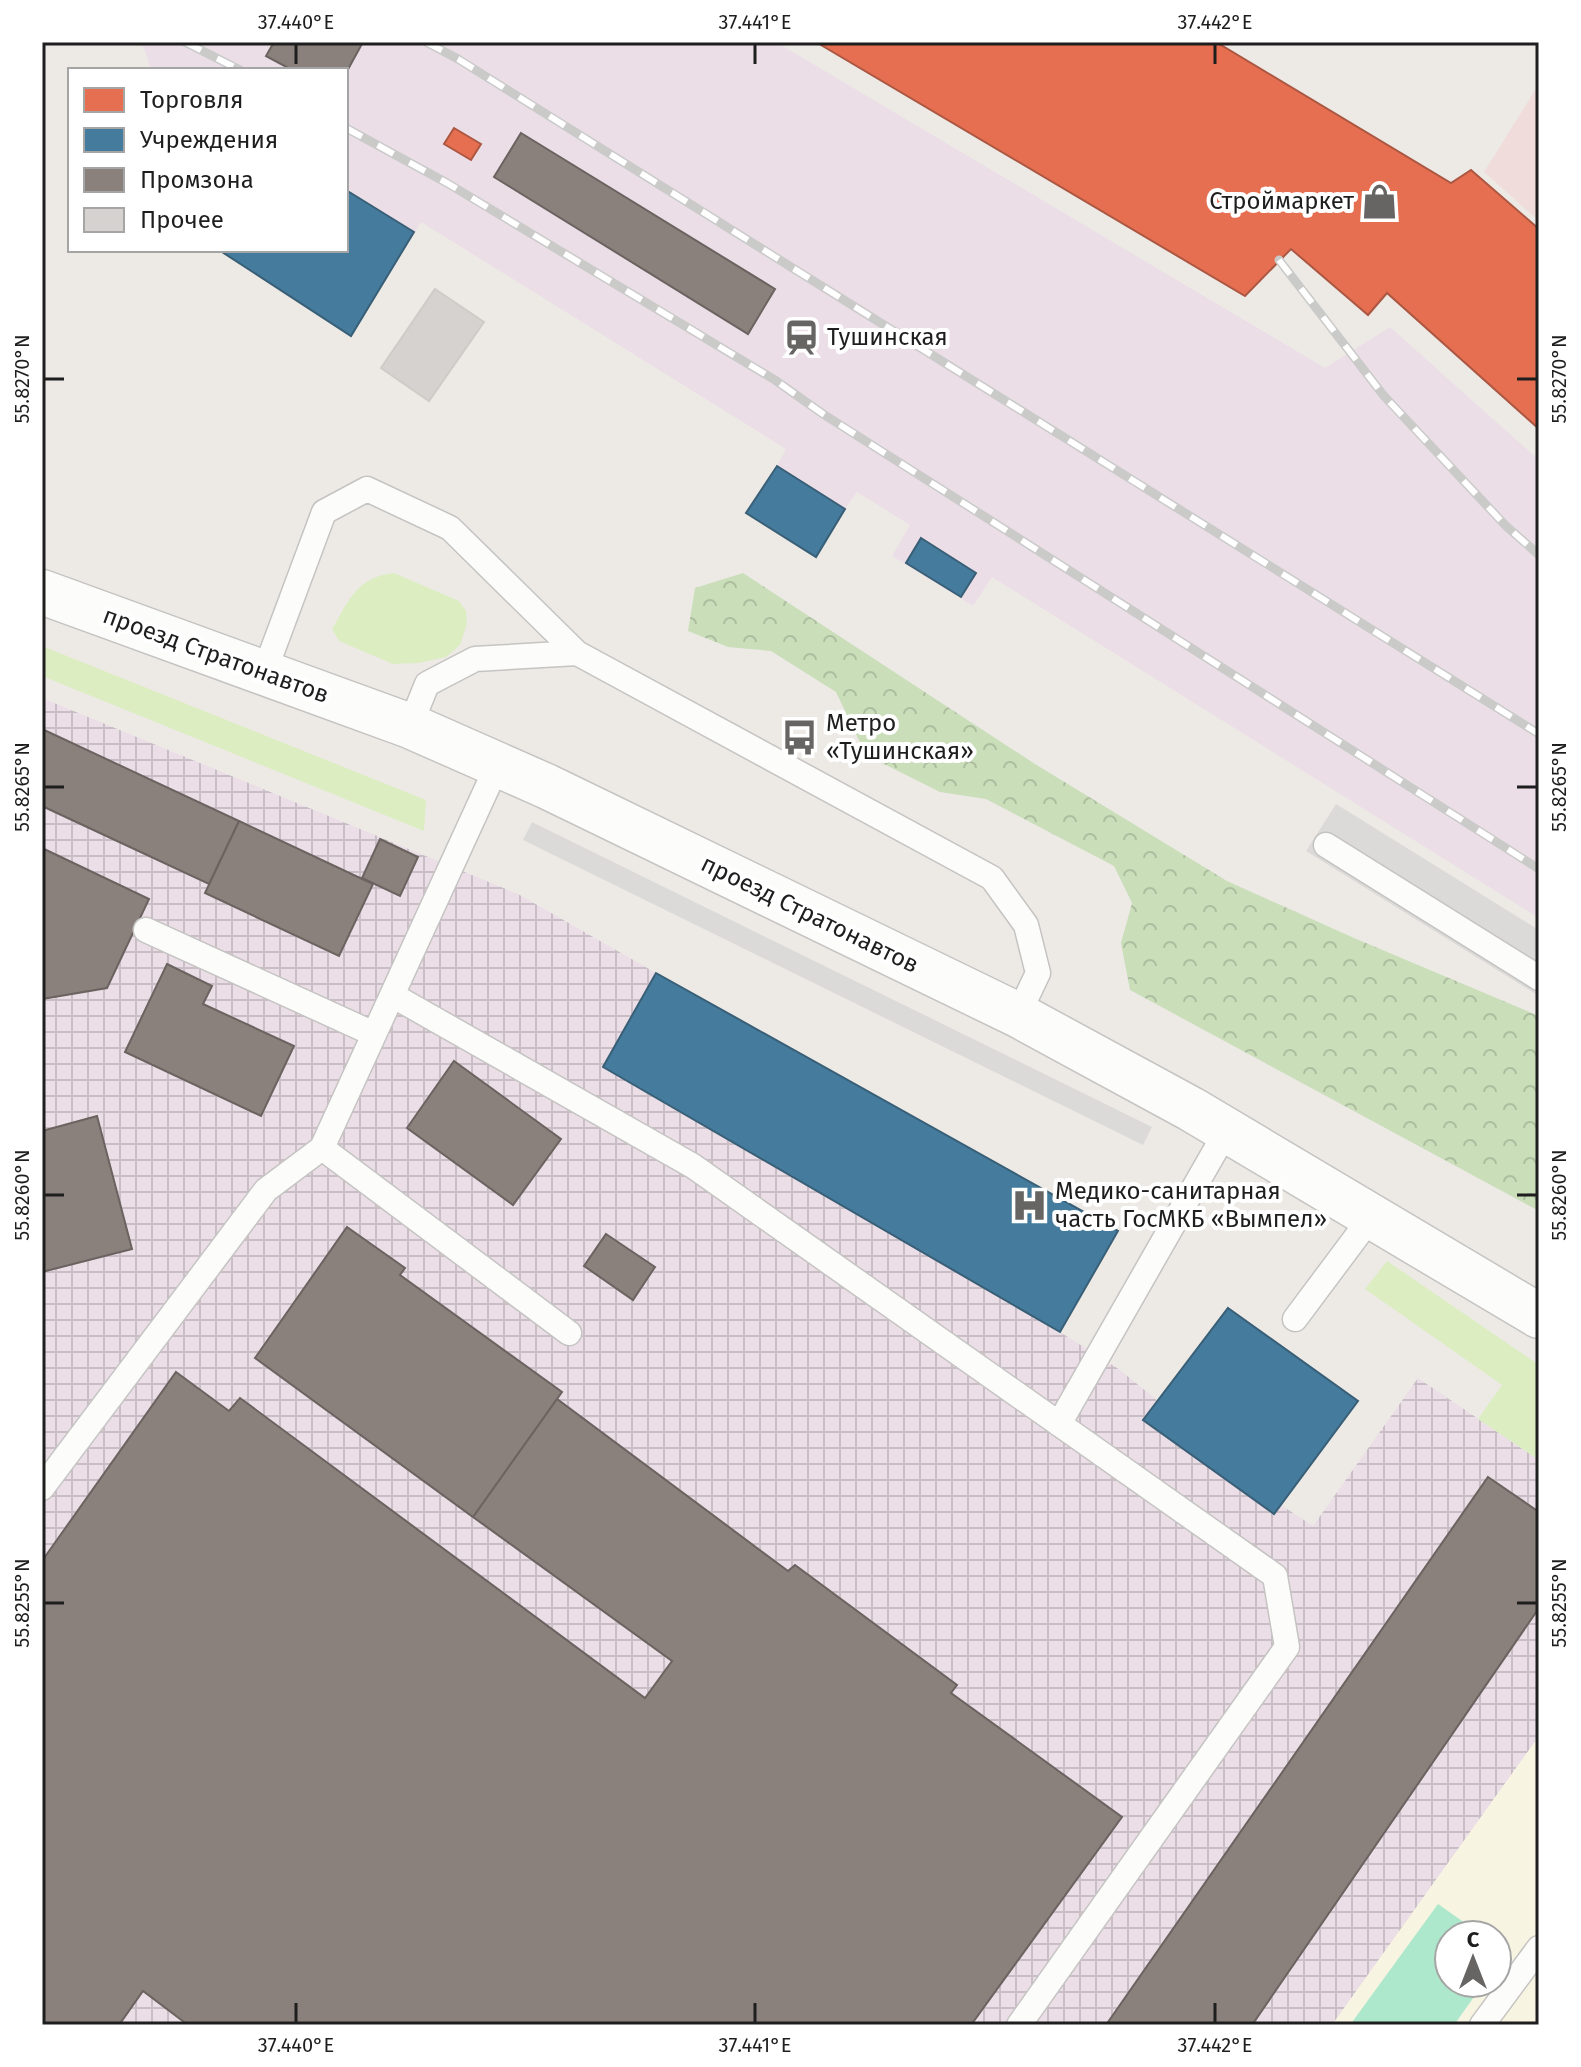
<svg xmlns="http://www.w3.org/2000/svg" width="1581" height="2067" font-family="'Fira Sans',sans-serif">
<style>
.commercial{fill:#f0dcdb}
.industrial{fill:url(#industrial-grid)}
.education{fill:#f7f4e2;fill-rule:evenodd}
.religious{fill:#dbdad8}
.railway{fill:#ebdee7}
.grass{fill:#dcedc2}
.forest{fill:url(#forest-crowns)}
.pitch{fill:#aee8cc}
.shops{fill:#e76f51;stroke:#ab5742;stroke-width:2}
.public{fill:#457b9d;stroke:#395f77;stroke-width:2}
.industry{fill:#8a817c;stroke:#6a6360;stroke-width:2}
.building{fill:#d6d2cf;stroke:#d0cbc7;stroke-width:2}
.lines{fill:none;stroke-linecap:round;stroke-linejoin:round}
.service-casing{stroke:#c5c4c2;stroke-width:27}
.minor-casing{stroke:#c5c4c2;stroke-width:47}
.service{stroke:#fcfcfb;stroke-width:24}
.minor{stroke:#fcfcfb;stroke-width:44}
.rail-casing{stroke:#cacac9;stroke-width:9}
.rail{stroke:#fff;stroke-width:6;stroke-dasharray:18;stroke-linecap:butt}
.ticks{fill:none;stroke:#1e1e1e;stroke-width:3}
.labels{text-anchor:middle;dominant-baseline:central;stroke-width:8;stroke-linejoin:round;paint-order:stroke}
.poi-label{font-size:24px;fill:#1e1e1e;stroke:#fff;text-anchor:start}
.street-label{font-size:24px;fill:#1e1e1e;stroke:#fff}
.neatline{fill:none;stroke:#1e1e1e;stroke-width:3}
.ticks-label{font-size:20px;text-anchor:middle;fill:#1e1e1e}
</style>
<defs>
<pattern id="industrial-grid" width="8" height="8" patternUnits="userSpaceOnUse" patternTransform="scale(2)"><rect width="8" height="8" fill="#ebdee7"/><path d="M0 4h8M4 0v8" fill="none" stroke="#c9bec6"/></pattern>
<pattern id="forest-crowns" width="20" height="18" patternUnits="userSpaceOnUse" patternTransform="scale(2)"><rect width="20" height="18" fill="#c9deb9"/><path d="M2 6a3 3 0 1 1 6 0M12 15a3 3 0 1 1 6 0" fill="none" stroke="#acbe9f"/></pattern>
</defs>
<rect width="100%" height="100%" fill="#edeae6"/>
<!-- commercial -->
<path class="commercial" d="M1539,84V221L1484,172Z"/>
<!-- industrial -->
<path class="industrial" d="M42,698L518,894L656,973L604,1067L1060,1332L1120,1370L1158,1401L1144,1421L1273,1514L1281,1505L1313,1526L1418,1378L1539,1460V1736L1332,2025H42Z"/>
<!-- education -->
<path class="education" d="M1539,1736V2025H1332ZM1449,1935H1497V1983H1449Z"/>
<!-- religious -->
<path class="religious" d="M1336,804L1539,930V996L1306,851Z
M532,822L1152,1127L1143,1145L523,840Z"/>
<!-- railway -->
<path class="railway" d="M133,42H776L1325,368L1390,327L1539,460V918L992,577L973,606L892,556L910,525L857,492L845,509L777,466L786,449L421,222L351,336L219,250H346V70H151L144,48Z"/>
<!-- grass -->
<path class="grass" d="M394,573L459,601L466,611L467,624L460,645L446,657L419,663L393,664L339,641L332,629C349,600 357,577 394,573Z
M42,646L426,800L424,831L42,676Z
M1387,1261L1539,1365V1460L1478,1419L1502,1385L1365,1289Z"/>
<!-- forest -->
<path class="forest" d="M743,573L1035,764L1227,881L1354,938L1539,1016V1211L1130,990L1121,943L1132,903L1114,866L986,799L940,792L866,755L836,692L771,651L728,647L688,631L695,588Z"/>
<!-- pitch -->
<path class="pitch" d="M1438,1904L1482,1935H1449V1983H1484L1454,2025H1350Z"/>
<!-- shops -->
<path class="shops" d="M816,42H1216L1451,183L1471,170L1539,229V429L1387,293L1368,315L1291,249L1245,296Z
M454,128L481,144L471,160L444,144Z"/>
<!-- public -->
<path class="public" d="M346,190L414,232L351,336L219,250H346Z
M777,466L845,509L816,557L746,513Z
M921,538L976,573L961,597L906,563Z
M656,973L1118,1231L1060,1332L603,1067Z
M1228,1308L1358,1401L1274,1514L1143,1420Z"/>
<!-- industry -->
<path class="industry" d="M274,42H363L346,73V70H292L266,56Z
M521,133L775,289L748,334L494,177Z
M42,729L239,821L209,884L42,806Z
M239,821L373,884L339,956L205,893Z
M380,839L418,857L400,896L362,878Z
M42,848L149,899L107,988L42,999Z
M167,964L212,986L203,1004L294,1046L261,1116L125,1052Z
M454,1061L561,1139L513,1205L407,1128Z
M97,1116L132,1249L42,1272V1131Z
M347,1227L405,1268L400,1275L562,1392L473,1517L255,1358Z
M606,1234L655,1267L633,1300L584,1266Z
M176,1372L229,1411L240,1398L645,1698L672,1661L473,1517L557,1399L788,1571L795,1565L957,1685L951,1693L1122,1817L971,2025H188L143,1991L119,2025H42V1561Z
M1488,1477L1539,1512V1608L1252,2025H1106Z"/>
<!-- building -->
<path class="building" d="M435,289L484,322L429,401L381,368Z"/>
<g class="lines">
<defs>
<path id="service" d="M264,673L324,512L367,489L450,528L577,653L992,878L1026,925L1038,973L1018,1015
M410,726L427,684L475,659L577,653
M498,764L322,1148L569,1333
M1326,845L1539,978
M146,930L374,1034
M392,995L693,1166L1275,1576L1287,1647L1019,2025
M1295,1319L1372,1216
M1059,1424L1227,1130
M42,1488L266,1190L322,1148
M1482,2025L1539,1948"/>
<path id="minor" d="M42,592L410,726L546,786L1018,1015L1191,1109L1539,1316"/>
</defs>
<!-- service casing -->
<use href="#service" class="service-casing"/>
<!-- minor casing -->
<use href="#minor" class="minor-casing"/>
<!-- service -->
<use href="#service" class="service"/>
<!-- minor -->
<use href="#minor" class="minor"/>
<defs>
<path id="rail" d="M185,42L240,70
M426,42L458,59L1539,734
M346,128L447,183L775,380L823,414L1539,869
M1279,260L1384,396L1506,526L1539,555"/>
</defs>
<!-- rail casing -->
<use href="#rail" class="rail-casing"/>
<!-- rail -->
<use href="#rail" class="rail"/>
</g>
<!-- ticks -->
<path class="ticks" d="M296,44V64M755,44V64M1215,44V64M44,379H64M1517,379H1537M44,787H64M1517,787H1537M44,1195H64M1517,1195H1537M44,1603H64M1517,1603H1537M296,2003V2023M755,2003V2023M1215,2003V2023"/>
<!-- icons -->
<defs>
<symbol id="shop-bare" viewBox="-9 -9 18 18"><path d="M-5-2.5h2.3a2.7 3.5 0 0 1 5.4 0H5L5.5 6h-11ZM-1.5-2.5h3a1.5 2.3 0 0 0-3 0Z" fill="#666564" stroke="#fff" stroke-width="2.5" paint-order="stroke"/></symbol>
<symbol id="station-bare" viewBox="-9 -9 18 18"><path d="M-3-6H3Q5-6 5-4V2Q5 4 3 4L4.5 6H3L1.5 4h-3L-3 6H-4.5L-3 4Q-5 4-5 2V-4Q-5-6-3-6ZM-3.5-4v3h7v-3ZM-3.5 1v1.5H-2V1ZM2 1v1.5H3.5V1Z" fill="#666564" stroke="#fff" stroke-width="2.5" paint-order="stroke"/></symbol>
<symbol id="bus-bare" viewBox="-9 -9 18 18"><path d="M-5-6H5V4H4V6H2V4H-2V6H-4V4H-5ZM-3.5-4V0h7V-4ZM-3.5 1.2v1.5H-2V1.2ZM2 1.2v1.5H3.5V1.2Z" fill="#666564" stroke="#fff" stroke-width="2.5" paint-order="stroke"/></symbol>
<symbol id="hospital-bare" viewBox="-9 -9 18 18"><path d="M-5-5h3v3.5h4V-5h3V5h-3V1.5h-4V5h-3Z" fill="#666564" stroke="#fff" stroke-width="2.5" paint-order="stroke"/></symbol>
</defs>
<g fill-rule="evenodd">
<use href="#shop-bare" x="1354" y="176" width="51" height="51"/>
<use href="#station-bare" x="776" y="312" width="51" height="51"/>
<use href="#bus-bare" x="774" y="712" width="51" height="51"/>
<use href="#hospital-bare" x="1004" y="1180" width="51" height="51"/>
</g>
<g class="labels">
<!-- poi labels -->
<g class="poi-label">
<text x="1354" y="201" text-anchor="end">Строймаркет</text>
<text x="827" y="337">Тушинская</text>
<text x="826" y="723">Метро<tspan x="826" dy="28">«Тушинская»</tspan></text>
<text x="1055" y="1191">Медико-санитарная<tspan x="1055" dy="28">часть ГосМКБ «Вымпел»</tspan></text>
</g>
<!-- street labels -->
<g class="street-label">
<text transform="translate(216 655) rotate(20)">проезд Стратонавтов</text>
<text transform="translate(810 914) rotate(26)">проезд Стратонавтов</text>
</g>
</g>
<!-- border -->
<rect width="1581" height="2067" fill="none" stroke="#ffffff" stroke-width="88"/>
<!-- legend -->
<rect x="68" y="68" width="280" height="184" fill="#ffffff" stroke="#a5a5a5" stroke-width="2"/>
<rect x="84" y="88" width="40" height="24" fill="#e76f51" stroke="#a5a5a5" stroke-width="2"/>
<text x="140" y="108" font-size="24" fill="#1e1e1e">Торговля</text>
<rect x="84" y="128" width="40" height="24" fill="#457b9d" stroke="#a5a5a5" stroke-width="2"/>
<text x="140" y="148" font-size="24" fill="#1e1e1e">Учреждения</text>
<rect x="84" y="168" width="40" height="24" fill="#8a817c" stroke="#a5a5a5" stroke-width="2"/>
<text x="140" y="188" font-size="24" fill="#1e1e1e">Промзона</text>
<rect x="84" y="208" width="40" height="24" fill="#d6d2cf" stroke="#a5a5a5" stroke-width="2"/>
<text x="140" y="228" font-size="24" fill="#1e1e1e">Прочее</text>
<!-- north arrow -->
<g transform="translate(1473 1959)"><circle r="38" fill="#ffffff" stroke="#a5a5a5" stroke-width="2"/>
<path d="M0-6L14 30L0 20L-14 30Z" fill="#666564"/>
<text y="-12" font-size="22" font-weight="bold" text-anchor="middle" fill="#1e1e1e">С</text>
</g>
<rect x="44" y="44" width="1493" height="1979" class="neatline"/>
<g class="ticks-label">
<text x="296" y="29">37.440°E</text>
<text x="755" y="29">37.441°E</text>
<text x="1215" y="29">37.442°E</text>
<text transform="translate(22 379) rotate(-90)" y="7">55.8270°N</text>
<text transform="translate(1559 379) rotate(-90)" y="7">55.8270°N</text>
<text transform="translate(22 787) rotate(-90)" y="7">55.8265°N</text>
<text transform="translate(1559 787) rotate(-90)" y="7">55.8265°N</text>
<text transform="translate(22 1195) rotate(-90)" y="7">55.8260°N</text>
<text transform="translate(1559 1195) rotate(-90)" y="7">55.8260°N</text>
<text transform="translate(22 1603) rotate(-90)" y="7">55.8255°N</text>
<text transform="translate(1559 1603) rotate(-90)" y="7">55.8255°N</text>
<text x="296" y="2052">37.440°E</text>
<text x="755" y="2052">37.441°E</text>
<text x="1215" y="2052">37.442°E</text>
</g>
</svg>
